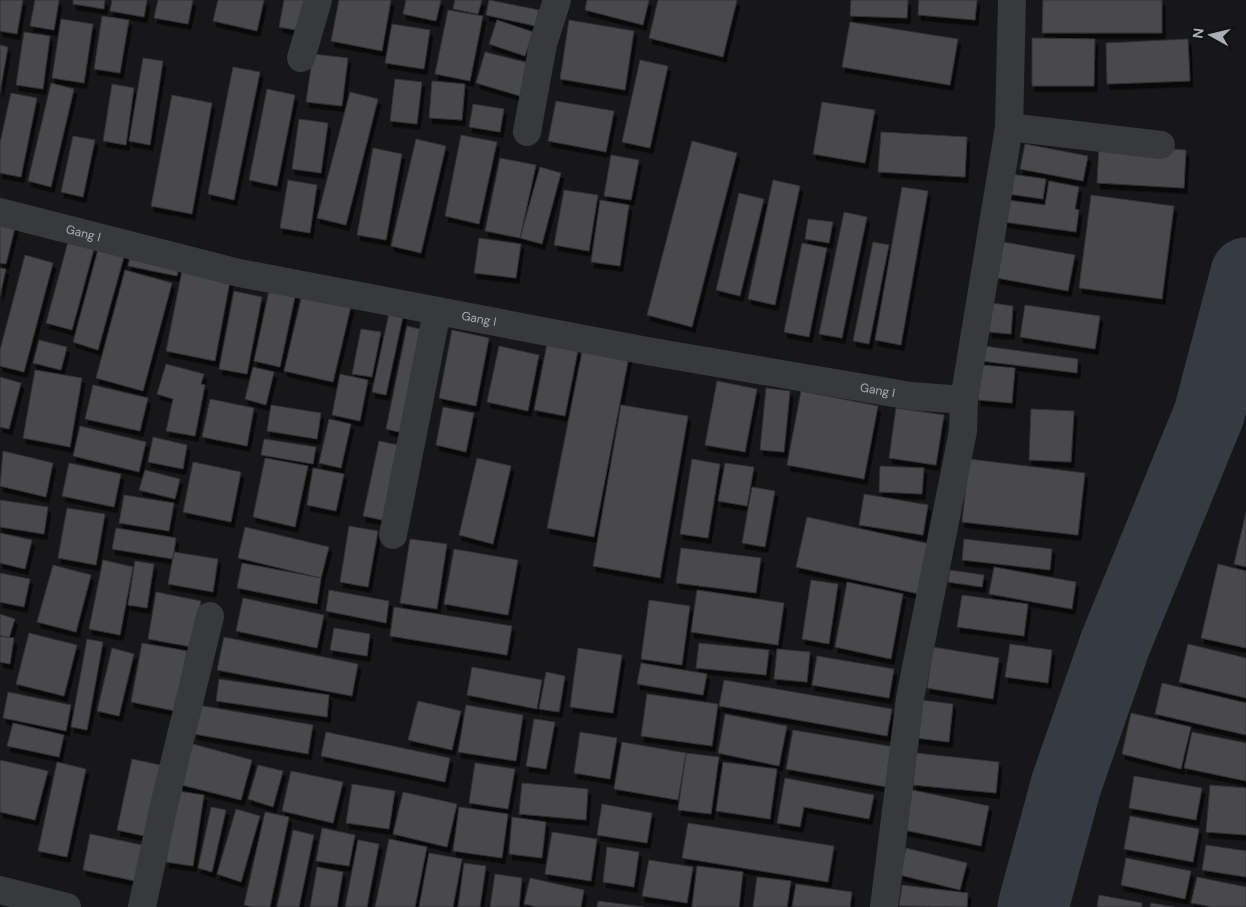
<svg xmlns="http://www.w3.org/2000/svg" width="1246" height="907" font-family="'DM Sans',sans-serif">
<style>
.lines{fill:none;stroke-linecap:round;stroke-linejoin:round}
.river{stroke:#343b42;stroke-width:71}
.building{fill:#494a4d;stroke:#313134;filter:url(#shadow)}
.minor{stroke:#38393d;stroke-width:28}
.labels{text-anchor:middle;dominant-baseline:central;stroke-width:4.5;stroke-linejoin:round;paint-order:stroke}
.street-label{font-size:12px;fill:#abaeb7;stroke:#121214}
</style>
<defs>
<filter id="shadow"><feDropShadow dx="3" dy="5.5" stdDeviation="0" flood-color="#0009"/></filter>
</defs>
<rect width="100%" height="100%" fill="#171719"/>
<g class="lines">
<!-- river -->
<path class="river" d="M1033,907L1066,785L1115,644L1209,414L1246,273"/>
</g>
<!-- building -->
<path class="building" d="M0,0H23L17,34L0,31Z
M35,0H59L54,30L30,26Z
M73,0H105L104,9L73,4Z
M112,0H147L144,17L110,11Z
M158,0H193L188,24L154,18Z
M218,0H264L257,31L213,21Z
M284,0H312L306,32L279,27Z
M339,0H391L382,51L331,41Z
M406,0H441L436,21L403,14Z
M455,0H482L478,14L453,9Z
M489,0L539,10L535,26L486,15Z
M587,0H649L643,25L585,10Z
M658,0H737L723,57L649,38Z
M851,0H908L907,18L850,16Z
M919,0H977L975,20L918,15Z
M1043,0H1162V33H1042Z
M448,10L483,16L470,81L435,74Z
M102,16L129,20L120,73L94,69Z
M61,19L93,24L84,83L52,78Z
M497,20L533,32L525,56L489,44Z
M569,20L634,31L625,90L560,79Z
M850,22L958,39L950,85L842,67Z
M392,24L430,30L424,69L385,63Z
M24,32L50,36L43,89L16,85Z
M1032,38L1095,39L1094,86H1032Z
M1188,39L1190,81L1107,84L1106,43Z
M0,45L8,47L0,92Z
M485,52L529,63L520,96L476,83Z
M313,54L348,58L342,106L306,102Z
M143,58L163,61L150,145L129,141Z
M640,60L668,66L650,148L622,142Z
M233,67L260,72L234,200L208,194Z
M395,79L422,82L417,124L390,121Z
M432,81L465,84L462,120L429,118Z
M51,83L74,89L51,187L28,181Z
M112,84L134,88L126,145L103,141Z
M267,89L295,95L277,186L249,180Z
M350,92L378,99L346,225L317,218Z
M11,93L37,98L21,177L0,173V143Z
M172,95L212,103L192,214L151,206Z
M556,101L614,111L606,152L548,141Z
M822,102L875,110L865,163L813,154Z
M473,104L504,109L500,132L469,127Z
M299,119L328,123L321,173L292,169Z
M881,132L967,137L965,177L878,172Z
M461,135L497,142L479,224L445,216Z
M73,136L95,140L83,197L61,192Z
M416,139L446,146L421,253L391,246Z
M692,141L737,153L692,327L647,315Z
M1025,144L1088,156L1083,181L1020,169Z
M1099,145L1186,150L1184,188L1097,183Z
M373,148L402,154L386,240L357,235Z
M611,155L639,160L631,200L604,196Z
M500,158L536,165L520,238L485,231Z
M540,167L561,173L542,244L520,238Z
M1010,174L1046,179L1043,199L1008,194Z
M288,180L317,185L310,233L280,228Z
M773,180L800,186L775,305L748,299Z
M1049,181L1079,187L1075,209L1079,210L1076,232L1004,222L1007,200L1045,205Z
M902,187L928,191L901,345L875,340Z
M564,190L598,195L589,251L554,245Z
M739,193L764,199L740,296L716,290Z
M1091,195L1174,206L1162,299L1079,288Z
M600,200L629,205L620,266L591,262Z
M844,212L867,217L842,338L819,334Z
M808,219L833,222L829,243L805,239Z
M0,220L16,224L6,264L0,263Z
M479,238L521,244L516,278L474,273Z
M68,242L94,249L72,330L46,323Z
M873,242L889,245L869,344L853,341Z
M1004,242L1075,255L1068,291L997,278Z
M802,243L827,248L809,337L784,332Z
M99,246L125,253L98,350L73,342Z
M132,249L181,259L177,276L128,266Z
M25,255L53,263L24,372L0,366V350Z
M0,268L6,269L0,296Z
M125,270L172,283L143,391L96,378Z
M182,271L230,281L215,361L166,351Z
M270,286L296,292L280,367L254,361Z
M234,291L262,297L247,374L219,369Z
M302,295L351,306L333,382L284,371Z
M992,303L1013,306L1011,334L989,332Z
M391,304L405,307L386,395L372,392Z
M1025,305L1100,316L1095,349L1020,337Z
M407,326L423,330L403,433L386,429Z
M361,329L381,332L372,377L352,374Z
M452,330L489,338L476,406L439,398Z
M39,340L67,347L61,370L33,363Z
M584,342L630,351L594,537L547,528Z
M547,344L578,350L565,416L534,410Z
M499,346L539,355L528,411L487,402Z
M984,346L1078,359L1077,373L982,361Z
M166,364L204,374L201,384L205,385L195,436L166,431L173,399L157,394Z
M982,365L1015,368L1012,403L978,400Z
M253,367L274,372L266,405L245,399Z
M35,370L82,378L70,447L23,438Z
M340,374L368,380L360,421L332,415Z
M0,377L21,383L9,429L0,427Z
M717,381L757,389L745,452L705,445Z
M93,385L148,398L140,431L85,419Z
M766,388L790,391L784,452L760,450Z
M801,391L878,406L864,479L787,465Z
M210,399L254,408L247,446L202,437Z
M271,405L321,413L317,439L267,431Z
M621,405L688,416L660,578L593,566Z
M443,407L474,413L466,452L436,445Z
M896,408L944,415L936,465L889,458Z
M1031,409L1074,411L1071,462L1029,460Z
M329,419L351,424L341,468L319,463Z
M80,426L146,442L139,472L73,456Z
M153,437L187,445L183,469L148,462Z
M264,439L316,447L313,464L261,455Z
M379,441L408,447L392,522L363,516Z
M3,451L53,463L46,497L0,486Z
M265,458L308,466L295,527L253,517Z
M477,458L511,466L493,544L459,535Z
M692,459L720,464L708,538L680,534Z
M969,459L1085,473L1078,535L962,522Z
M193,462L241,472L231,522L183,512Z
M69,463L121,474L114,507L62,496Z
M725,463L754,467L747,506L718,501Z
M880,466L924,468L922,494L879,492Z
M313,468L344,474L336,511L307,505Z
M145,470L180,479L175,499L139,490Z
M752,487L775,491L765,547L742,543Z
M864,494L928,505L923,535L859,525Z
M124,495L174,503L169,531L119,523Z
M0,500L48,507L44,534L0,527Z
M67,508L105,514L96,565L58,558Z
M1246,512V567L1234,564Z
M807,517L930,544L919,594L796,567Z
M349,526L378,531L368,587L340,582Z
M245,527L329,547L321,578L238,558Z
M116,528L176,538L173,559L112,549Z
M0,533L32,540L25,569L0,563Z
M410,539L447,544L437,609L400,603Z
M964,539L1052,549L1050,570L962,560Z
M681,548L761,558L756,593L676,583Z
M454,549L518,560L508,615L444,604Z
M174,552L218,559L213,592L168,584Z
M103,560L133,567L120,635L89,629Z
M135,561L154,564L147,608L128,605Z
M242,563L321,578L317,604L237,588Z
M1218,564L1246,571V648L1201,638Z
M53,565L91,575L76,632L37,622Z
M994,567L1076,582L1072,609L989,594Z
M950,570L984,575L982,587L948,582Z
M0,573L30,579L24,607L0,602Z
M811,580L838,584L829,644L802,639Z
M847,582L903,594L891,659L835,647Z
M329,590L389,601L386,623L326,611Z
M697,590L784,603L778,645L691,632Z
M156,592L201,601L192,647L148,639Z
M962,595L1028,604L1024,636L957,627Z
M243,598L324,615L317,648L236,631Z
M649,600L690,606L682,665L641,659Z
M394,607L512,626L507,655L390,636Z
M0,614L15,619L9,638L0,635Z
M334,628L370,634L367,656L330,650Z
M29,633L77,645L64,696L16,684Z
M0,636L14,638L10,664L0,662Z
M224,637L358,664L352,696L217,670Z
M87,639L103,642L87,730L71,727Z
M142,643L187,651L175,711L131,702Z
M699,643L769,650L766,675L696,668Z
M1010,644L1052,650L1048,683L1005,677Z
M1188,644L1246,658V698L1179,682Z
M933,647L999,658L993,699L927,688Z
M112,648L134,654L119,716L97,711Z
M578,648L622,655L613,713L570,707Z
M777,649L810,652L807,682L774,679Z
M817,656L894,669L889,698L812,685Z
M641,663L707,674L703,695L637,684Z
M472,667L542,680L537,709L467,695Z
M546,672L565,676L559,712L539,709Z
M219,679L329,695L327,717L216,701Z
M724,680L892,709L887,736L719,706Z
M1162,683L1246,703V735L1155,714Z
M8,692L71,705L66,731L3,718Z
M647,694L718,704L712,746L641,736Z
M921,700L953,704L949,742L916,738Z
M418,701L461,711L452,750L408,740Z
M198,705L313,725L308,754L194,734Z
M466,705L523,715L516,761L458,752Z
M1131,713L1191,727L1181,769L1122,754Z
M725,714L787,726L779,766L718,753Z
M534,719L555,722L546,769L526,766Z
M13,723L64,735L59,757L7,746Z
M793,730L894,747L887,787L786,769Z
M326,732L450,758L445,782L321,756Z
M580,732L617,738L610,779L574,773Z
M1192,732L1246,743V781L1184,768Z
M622,742L686,753L678,800L614,789Z
M189,743L252,760L241,800L178,784Z
M686,753L719,757L711,814L678,810Z
M916,753L999,762L996,793L913,785Z
M132,759L165,766L149,837L117,830Z
M0,760L48,771L35,820L0,812Z
M57,762L86,769L67,857L38,851Z
M723,762L777,769L770,819L716,811Z
M475,763L515,769L508,809L469,803Z
M258,765L283,771L273,807L248,799Z
M291,771L343,782L333,823L282,811Z
M1134,776L1202,788L1196,820L1129,808Z
M785,778L874,795L869,819L804,807L800,827L777,823Z
M522,783L588,789L586,820L519,814Z
M352,784L395,791L389,829L346,823Z
M1210,785L1246,788V835L1206,832Z
M912,790L989,806L981,846L904,830Z
M177,791L204,795L193,866L166,862Z
M403,792L457,804L447,847L393,834Z
M602,804L652,813L647,843L597,835Z
M211,807L226,810L212,872L198,868Z
M459,807L508,814L502,858L453,851Z
M236,809L260,816L241,882L217,874Z
M265,812L289,817L270,907H252L244,905Z
M1130,816L1199,829L1193,862L1124,849Z
M512,817L546,822L542,858L509,854Z
M688,823L834,846L828,882L682,858Z
M322,828L355,835L349,866L316,861Z
M293,830L314,835L299,907H277Z
M552,832L597,839L591,881L545,874Z
M90,834L142,845L135,881L83,870Z
M389,839L427,847L415,907H375Z
M358,840L379,844L367,907H345Z
M1206,845L1246,851V877L1202,870Z
M607,847L639,852L634,887L603,882Z
M906,848L967,863L960,890L900,875Z
M429,853L462,859L453,907H419Z
M1126,858L1191,871L1185,899L1121,885Z
M649,860L693,867L687,903L642,896Z
M464,863L486,866L480,907H458Z
M697,866L743,872L739,907H692Z
M317,867L343,872L337,907H310Z
M495,874L522,878L519,907H490Z
M757,877L791,881L787,907H753Z
M1197,877L1246,887V907H1212L1191,903Z
M530,878L584,890L581,907H536L524,904Z
M796,884L852,892L850,907H792Z
M902,885L968,893L967,907L899,906Z
M1099,895L1142,903V907H1097Z
M598,901L644,907H597Z
M1151,903L1174,907H1150Z"/>
<g class="lines">
<!-- minor -->
<g class="minor">
<path d="M301,58L318,0"/>
<path d="M1009,127L1161,145"/>
<path d="M527,132L543,44L557,0"/>
<path id="s1" d="M0,212L239,273L647,351L911,396L964,400"/>
<path d="M393,535L437,311"/>
<path d="M0,890L67,907"/>
<path d="M142,907L162,814L210,616"/>
<path d="M884,907L910,698L963,431L964,400L1009,127L1012,0"/>
</g>
</g>
<g class="labels">
<!-- street labels -->
<g class="street-label">
<text stroke="none"><textPath href="#s1" startOffset="86">Gang I</textPath></text>
<text stroke="none"><textPath href="#s1" startOffset="491">Gang I</textPath></text>
<text stroke="none"><textPath href="#s1" startOffset="896">Gang I</textPath></text>
</g>
</g>
<!-- north arrow -->
<g transform="translate(1211 35) rotate(278)" stroke="#121214" stroke-width="4" paint-order="stroke">
<path d="M0-4L9 19L0 12L-9 19Z" fill="#abaeb7"/>
<text y="-8" font-size="14" font-weight="bold" text-anchor="middle" fill="#abaeb7">N</text>
</g>
</svg>
